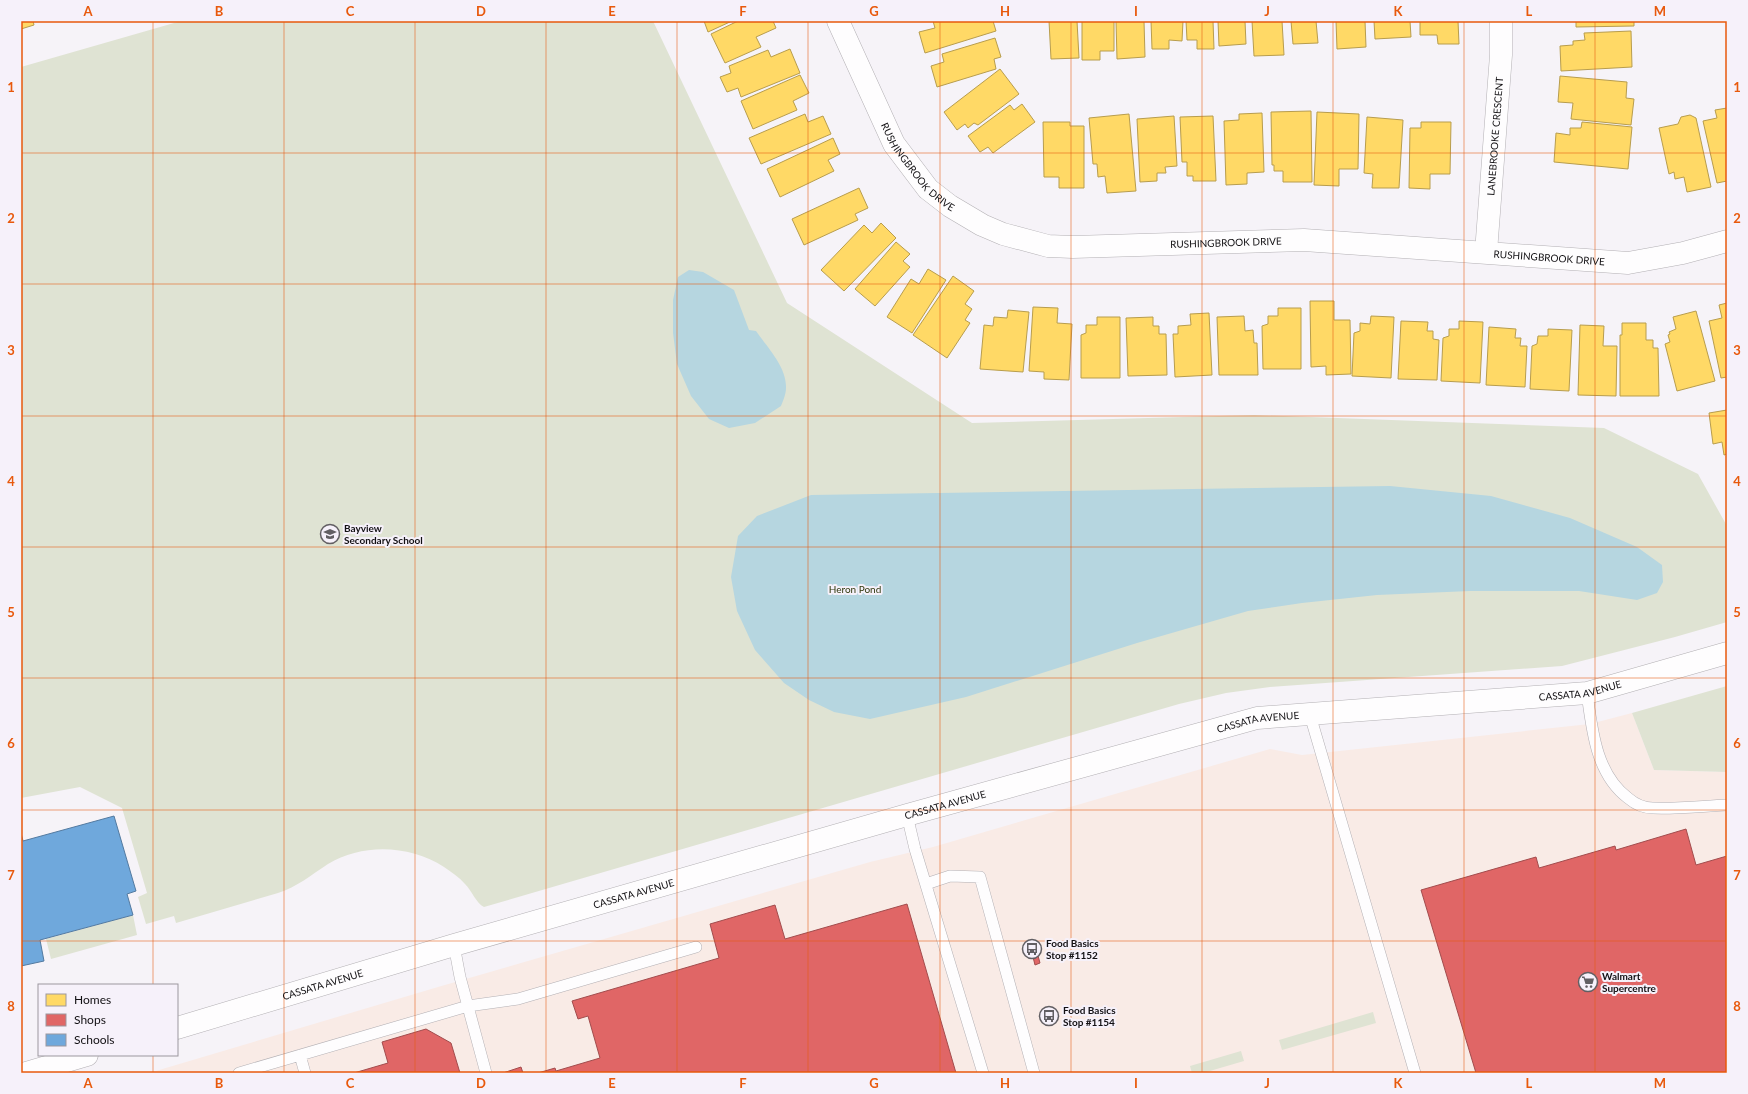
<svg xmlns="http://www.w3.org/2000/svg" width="1748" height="1094" font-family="Lato,sans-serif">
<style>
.commercial{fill:#f9ebe6}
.green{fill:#dfe3d3}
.water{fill:#b6d6e0}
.homes{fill:#ffd966;stroke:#b89d4d}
.shops{fill:#e06666;stroke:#a24c4d}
.schools{fill:#6fa8dc;stroke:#537aa0}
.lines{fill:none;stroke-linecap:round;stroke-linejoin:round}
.service-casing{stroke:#b3b0b4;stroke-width:12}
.minor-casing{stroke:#b3b0b4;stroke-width:23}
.service{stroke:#fefdfe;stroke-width:11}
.minor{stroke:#fefdfe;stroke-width:22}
.grid{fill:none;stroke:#e8590c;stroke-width:1;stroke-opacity:0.55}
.labels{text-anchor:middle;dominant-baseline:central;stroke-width:4;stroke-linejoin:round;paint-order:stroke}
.street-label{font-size:10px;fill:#121013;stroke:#f6f1fa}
.poi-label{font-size:10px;font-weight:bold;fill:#121013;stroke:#f6f1fa;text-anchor:start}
.park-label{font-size:10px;fill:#31390d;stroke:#f6f1fa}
.neatline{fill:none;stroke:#e8590c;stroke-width:1.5}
.grid-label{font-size:13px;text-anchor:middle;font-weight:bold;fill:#e8590c}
</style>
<rect width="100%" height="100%" fill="#f6f3f8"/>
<!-- commercial -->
<path class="commercial" d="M1632,713L1654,770L1727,772V1073H149L438,987L870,862L933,847L1270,749L1302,755L1590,724Z"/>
<!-- green -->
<path class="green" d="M181,21H653L787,303L972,423L1254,415L1604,428L1698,474L1727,526V622L1675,637L1562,666L1270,687L1226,693L1179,704L484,907C476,903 472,891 465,884C459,877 451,872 444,867C410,845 363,843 328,864C311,875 297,887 278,893L176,923L174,916L146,924L138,897L147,893L122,808L80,787L21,798V67Z
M1727,686V772L1654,770L1632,713Z
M133,915L137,935L51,959L46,939Z
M1373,1012L1376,1023L1282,1050L1279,1040Z
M1241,1051L1244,1061L1203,1073H1192L1190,1066Z"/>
<!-- water -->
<path class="water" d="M689,270L703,272L734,290L749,330L756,331C767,347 787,367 786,388C786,394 783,401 781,406L755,423L729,428L709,419L691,396L677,364L673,333V300L678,277Z
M1390,486L1491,496L1570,518L1637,547L1662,565L1663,582L1657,593L1637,600L1579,591H1470L1377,595L1302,603L1248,611L1137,643L966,697L870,719L834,712L809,700L784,683L755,650L737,611L731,577L738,536L757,516L811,495Z"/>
<!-- homes -->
<path class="homes" d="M21,21H33L34,25L21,29Z
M704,21H732L708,32Z
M738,21H773L776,28L756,37L761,47L725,63L711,34Z
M933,21H993L996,31L925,53L919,32L935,28Z
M1049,21H1077L1079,58L1051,59Z
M1082,21H1114V51H1100V60H1082Z
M1116,21H1144L1145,57L1117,59Z
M1151,21H1183L1182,41L1169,40V49H1152Z
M1186,21H1213L1214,49H1197V40H1187Z
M1218,21H1245L1246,44L1219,46Z
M1252,21H1282L1284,55L1254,56Z
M1291,21H1316L1318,43L1293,44Z
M1336,21H1365L1366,47L1337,49Z
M1374,21H1410L1411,37L1375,39Z
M1420,21H1458L1459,44H1438L1437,35H1420Z
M1576,21H1634V26L1576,27Z
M1631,31L1632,67L1561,71L1560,46L1573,45V41L1585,40L1584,33Z
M995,38L1001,57L994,59L996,69L937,87L931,66L944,62L942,54Z
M790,49L800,73L741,97L738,88L727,92L720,77L731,73L729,66L768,50L771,57Z
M1000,69L1019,94L978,125L974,123L968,128L965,124L957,130L944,112Z
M800,75L809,93L793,101L797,110L753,129L741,101Z
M1560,76L1627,82L1626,98L1634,99L1631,125L1571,119L1573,103L1558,102Z
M1022,104L1035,122L993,153L988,147L980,152L968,136L1010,105L1014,110Z
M1727,108V181L1717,183L1703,121L1717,118L1715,110Z
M1311,111L1312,182H1283V171H1274V165H1272L1271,112Z
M1317,112L1359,114L1358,169H1339V186L1314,185Z
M1262,113L1264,172L1247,173V184L1226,185L1224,121L1239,120V114Z
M805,114L808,122L823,116L831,134L761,164L749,138Z
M1129,114L1136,191L1107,193L1105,176L1098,177L1097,164H1093L1089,118Z
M1690,115L1696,118L1711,187L1687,192L1684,177L1675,179L1674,172L1669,174L1659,128L1678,124L1681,117Z
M1174,116L1177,166L1165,167L1166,173H1157V181L1140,182L1137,119Z
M1213,116L1216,181H1193V176H1187V162H1182L1180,117Z
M1367,117L1403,120L1399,188H1372L1373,174L1364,173Z
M1043,122H1070V126H1084V188H1059V177H1044Z
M1421,122H1451L1450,174H1430V189L1409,188L1410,128H1421Z
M1582,122L1632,127L1628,169L1554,162L1556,133L1570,135V128H1581Z
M833,138L840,154L828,160L834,171L780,197L767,169Z
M859,188L868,208L855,214L858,220L804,245L792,219Z
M881,223L896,238L844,291L821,270L864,225L872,233Z
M896,242L910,254L903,261L910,267L875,306L855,289Z
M928,269L946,280L912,333L887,317L911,279L919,284Z
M953,276L974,291L965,304L972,309L965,320L970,323L947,358L913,335Z
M1310,301H1334V320H1350L1351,374L1326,375V366L1311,367Z
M1727,303V377L1721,378L1709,321L1722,318L1719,305Z
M1033,307L1058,308L1057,323L1072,324L1069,380L1044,379V372L1029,371Z
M1278,308H1301V369H1263L1262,326L1268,324V316H1278Z
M1008,310L1029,312L1023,372L980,369L984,325L993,326L994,317L1007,318Z
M1696,311L1715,381L1677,391L1665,344L1670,342L1668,335L1670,334L1669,332L1676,329L1673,317Z
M1209,313L1212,375L1175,377L1173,334H1178V326L1191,325L1190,314Z
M1244,316L1245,331L1253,330L1254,343H1257L1258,375H1219L1217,317Z
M1371,316L1394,317L1391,378L1352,376L1354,333L1360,331V323L1370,324Z
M1097,317H1120V378H1081V335L1086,333V325H1097Z
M1153,317V326H1159V334H1166L1167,375L1128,376L1126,318Z
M1401,321L1428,322L1427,331H1433V339L1439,340L1437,380L1398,379Z
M1459,321L1483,322L1480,383L1441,381L1443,338L1449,336V329H1459Z
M1622,323H1646V340H1653V348H1658L1659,396H1620V335H1622Z
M1580,325L1604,326L1603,346H1617L1616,396L1578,395Z
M1489,327L1516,329L1515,338H1521L1520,346H1527L1525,387L1486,385Z
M1548,329L1572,330L1569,391L1530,389L1532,346L1537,344L1538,336H1548Z
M1727,410V454L1724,455L1722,442L1713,444L1709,413Z"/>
<!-- shops -->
<path class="shops" d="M1686,829L1696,865L1727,856V1073H1476L1421,890L1536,857L1539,868L1615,846L1616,850Z
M907,904L956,1073H538L555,1068L556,1071L600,1058L588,1016L578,1019L572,1001L719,958L710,924L775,905L785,939Z
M1037,952L1040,963L1035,965L1032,953Z
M426,1029L451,1043L460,1073H354L388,1063L382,1042Z
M521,1067L523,1073H503Z"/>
<!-- schools -->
<path class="schools" d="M114,816L136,891L127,894L133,915L40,940L44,961L21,966V833L23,841Z"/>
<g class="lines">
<defs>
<path id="service" d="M1587,693C1592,730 1596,774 1628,798C1635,804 1644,808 1653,808C1677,809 1703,806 1727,805
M1310,715L1415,1073
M907,815L915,849L983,1073
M926,884L950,876L980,877L1034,1073
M454,945L460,977L486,1073
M300,1055L305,1073
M239,1073L468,1006L518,999L696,947"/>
<g id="minor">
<path id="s1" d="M838,21L894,144L928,189L950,206L982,225L1003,234L1048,246L1073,247L1304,240L1628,263L1683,253L1727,241"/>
<path id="s2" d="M1486,252L1501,55V21"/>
<path id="s3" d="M177,1028L454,945L907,815L1257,718L1587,693L1727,653"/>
<path d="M26,1073L87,1055"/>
</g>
</defs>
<!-- service casing -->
<use href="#service" class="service-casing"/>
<!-- minor casing -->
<use href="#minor" class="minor-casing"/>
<!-- service -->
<use href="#service" class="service"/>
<!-- minor -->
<use href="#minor" class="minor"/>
</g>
<!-- grid -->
<path class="grid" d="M153,21V985M284,21V1073M415,21V1073M546,21V1073M677,21V1073M808,21V1073M940,21V1073M1071,21V1073M1202,21V1073M1333,21V1073M1464,21V1073M1595,21V1073M21,153H1727M21,284H1727M21,416H1727M21,547H1727M21,678H1727M21,810H1727M21,941H1727M153,1055V1073"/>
<!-- icons -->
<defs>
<symbol id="school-ring" viewBox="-11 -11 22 22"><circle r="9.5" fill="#f6f1fa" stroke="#625f63" stroke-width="1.5"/><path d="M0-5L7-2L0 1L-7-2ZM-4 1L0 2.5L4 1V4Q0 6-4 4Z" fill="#625f63"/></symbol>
<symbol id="bus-ring" viewBox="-11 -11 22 22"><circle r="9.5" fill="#f6f1fa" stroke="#625f63" stroke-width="1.5"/><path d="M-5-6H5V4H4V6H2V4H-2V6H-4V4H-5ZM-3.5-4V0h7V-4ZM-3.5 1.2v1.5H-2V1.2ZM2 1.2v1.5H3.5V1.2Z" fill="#625f63"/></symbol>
<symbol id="supermarket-ring" viewBox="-11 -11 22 22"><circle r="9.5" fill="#f6f1fa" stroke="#625f63" stroke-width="1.5"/><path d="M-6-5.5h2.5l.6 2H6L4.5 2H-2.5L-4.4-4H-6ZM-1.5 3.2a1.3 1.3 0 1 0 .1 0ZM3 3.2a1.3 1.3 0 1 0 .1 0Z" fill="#625f63"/></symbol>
</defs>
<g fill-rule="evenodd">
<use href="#school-ring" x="319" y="523" width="22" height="22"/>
<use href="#bus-ring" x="1021" y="938" width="22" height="22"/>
<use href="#supermarket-ring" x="1577" y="971" width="22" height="22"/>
<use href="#bus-ring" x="1038" y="1005" width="22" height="22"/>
</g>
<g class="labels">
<!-- street labels -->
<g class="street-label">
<text stroke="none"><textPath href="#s2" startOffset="116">LANEBROOKE CRESCENT</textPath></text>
<text stroke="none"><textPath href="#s1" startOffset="168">RUSHINGBROOK DRIVE</textPath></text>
<text stroke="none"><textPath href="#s1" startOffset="504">RUSHINGBROOK DRIVE</textPath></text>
<text stroke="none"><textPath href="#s1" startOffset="828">RUSHINGBROOK DRIVE</textPath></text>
<text stroke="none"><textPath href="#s3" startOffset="1448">CASSATA AVENUE</textPath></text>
<text stroke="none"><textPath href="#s3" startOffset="1124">CASSATA AVENUE</textPath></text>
<text stroke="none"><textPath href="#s3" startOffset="800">CASSATA AVENUE</textPath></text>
<text stroke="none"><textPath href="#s3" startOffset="476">CASSATA AVENUE</textPath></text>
<text stroke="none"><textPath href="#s3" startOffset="152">CASSATA AVENUE</textPath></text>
</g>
<!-- poi labels -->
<g class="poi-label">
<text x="344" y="528">Bayview<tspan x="344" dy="12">Secondary School</tspan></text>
<text x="1046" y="943">Food Basics<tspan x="1046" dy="12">Stop #1152</tspan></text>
<text x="1602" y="976">Walmart<tspan x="1602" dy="12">Supercentre</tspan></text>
<text x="1063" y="1010">Food Basics<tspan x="1063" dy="12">Stop #1154</tspan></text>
</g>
<!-- park labels -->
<g class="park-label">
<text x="855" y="589">Heron Pond</text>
</g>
</g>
<!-- border -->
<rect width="1748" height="1094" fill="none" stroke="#f6f1fa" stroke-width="44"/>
<!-- legend -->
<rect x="38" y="984" width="140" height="72" fill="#f6f1fa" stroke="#9b979e"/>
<rect x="46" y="994" width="20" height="12" fill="#ffd966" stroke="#9b979e"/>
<text x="74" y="1004" font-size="12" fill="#121013">Homes</text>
<rect x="46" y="1014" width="20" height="12" fill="#e06666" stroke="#9b979e"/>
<text x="74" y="1024" font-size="12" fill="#121013">Shops</text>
<rect x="46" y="1034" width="20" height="12" fill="#6fa8dc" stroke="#9b979e"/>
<text x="74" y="1044" font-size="12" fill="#121013">Schools</text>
<rect x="22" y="22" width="1704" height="1050" class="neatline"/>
<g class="grid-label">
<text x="88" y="16">A</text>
<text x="219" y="16">B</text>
<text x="350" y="16">C</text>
<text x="481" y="16">D</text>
<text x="612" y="16">E</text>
<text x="743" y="16">F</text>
<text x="874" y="16">G</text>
<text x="1005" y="16">H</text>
<text x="1136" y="16">I</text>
<text x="1267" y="16">J</text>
<text x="1398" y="16">K</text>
<text x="1529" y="16">L</text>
<text x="1660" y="16">M</text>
<text x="11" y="92">1</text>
<text x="1737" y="92">1</text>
<text x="11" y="223">2</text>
<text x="1737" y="223">2</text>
<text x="11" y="355">3</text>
<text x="1737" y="355">3</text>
<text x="11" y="486">4</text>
<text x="1737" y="486">4</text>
<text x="11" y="617">5</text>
<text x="1737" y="617">5</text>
<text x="11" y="748">6</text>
<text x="1737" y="748">6</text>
<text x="11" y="880">7</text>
<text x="1737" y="880">7</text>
<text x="11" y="1011">8</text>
<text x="1737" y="1011">8</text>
<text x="88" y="1088">A</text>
<text x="219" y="1088">B</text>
<text x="350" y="1088">C</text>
<text x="481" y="1088">D</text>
<text x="612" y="1088">E</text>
<text x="743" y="1088">F</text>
<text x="874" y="1088">G</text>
<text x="1005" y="1088">H</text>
<text x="1136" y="1088">I</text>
<text x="1267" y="1088">J</text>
<text x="1398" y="1088">K</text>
<text x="1529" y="1088">L</text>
<text x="1660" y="1088">M</text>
</g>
</svg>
